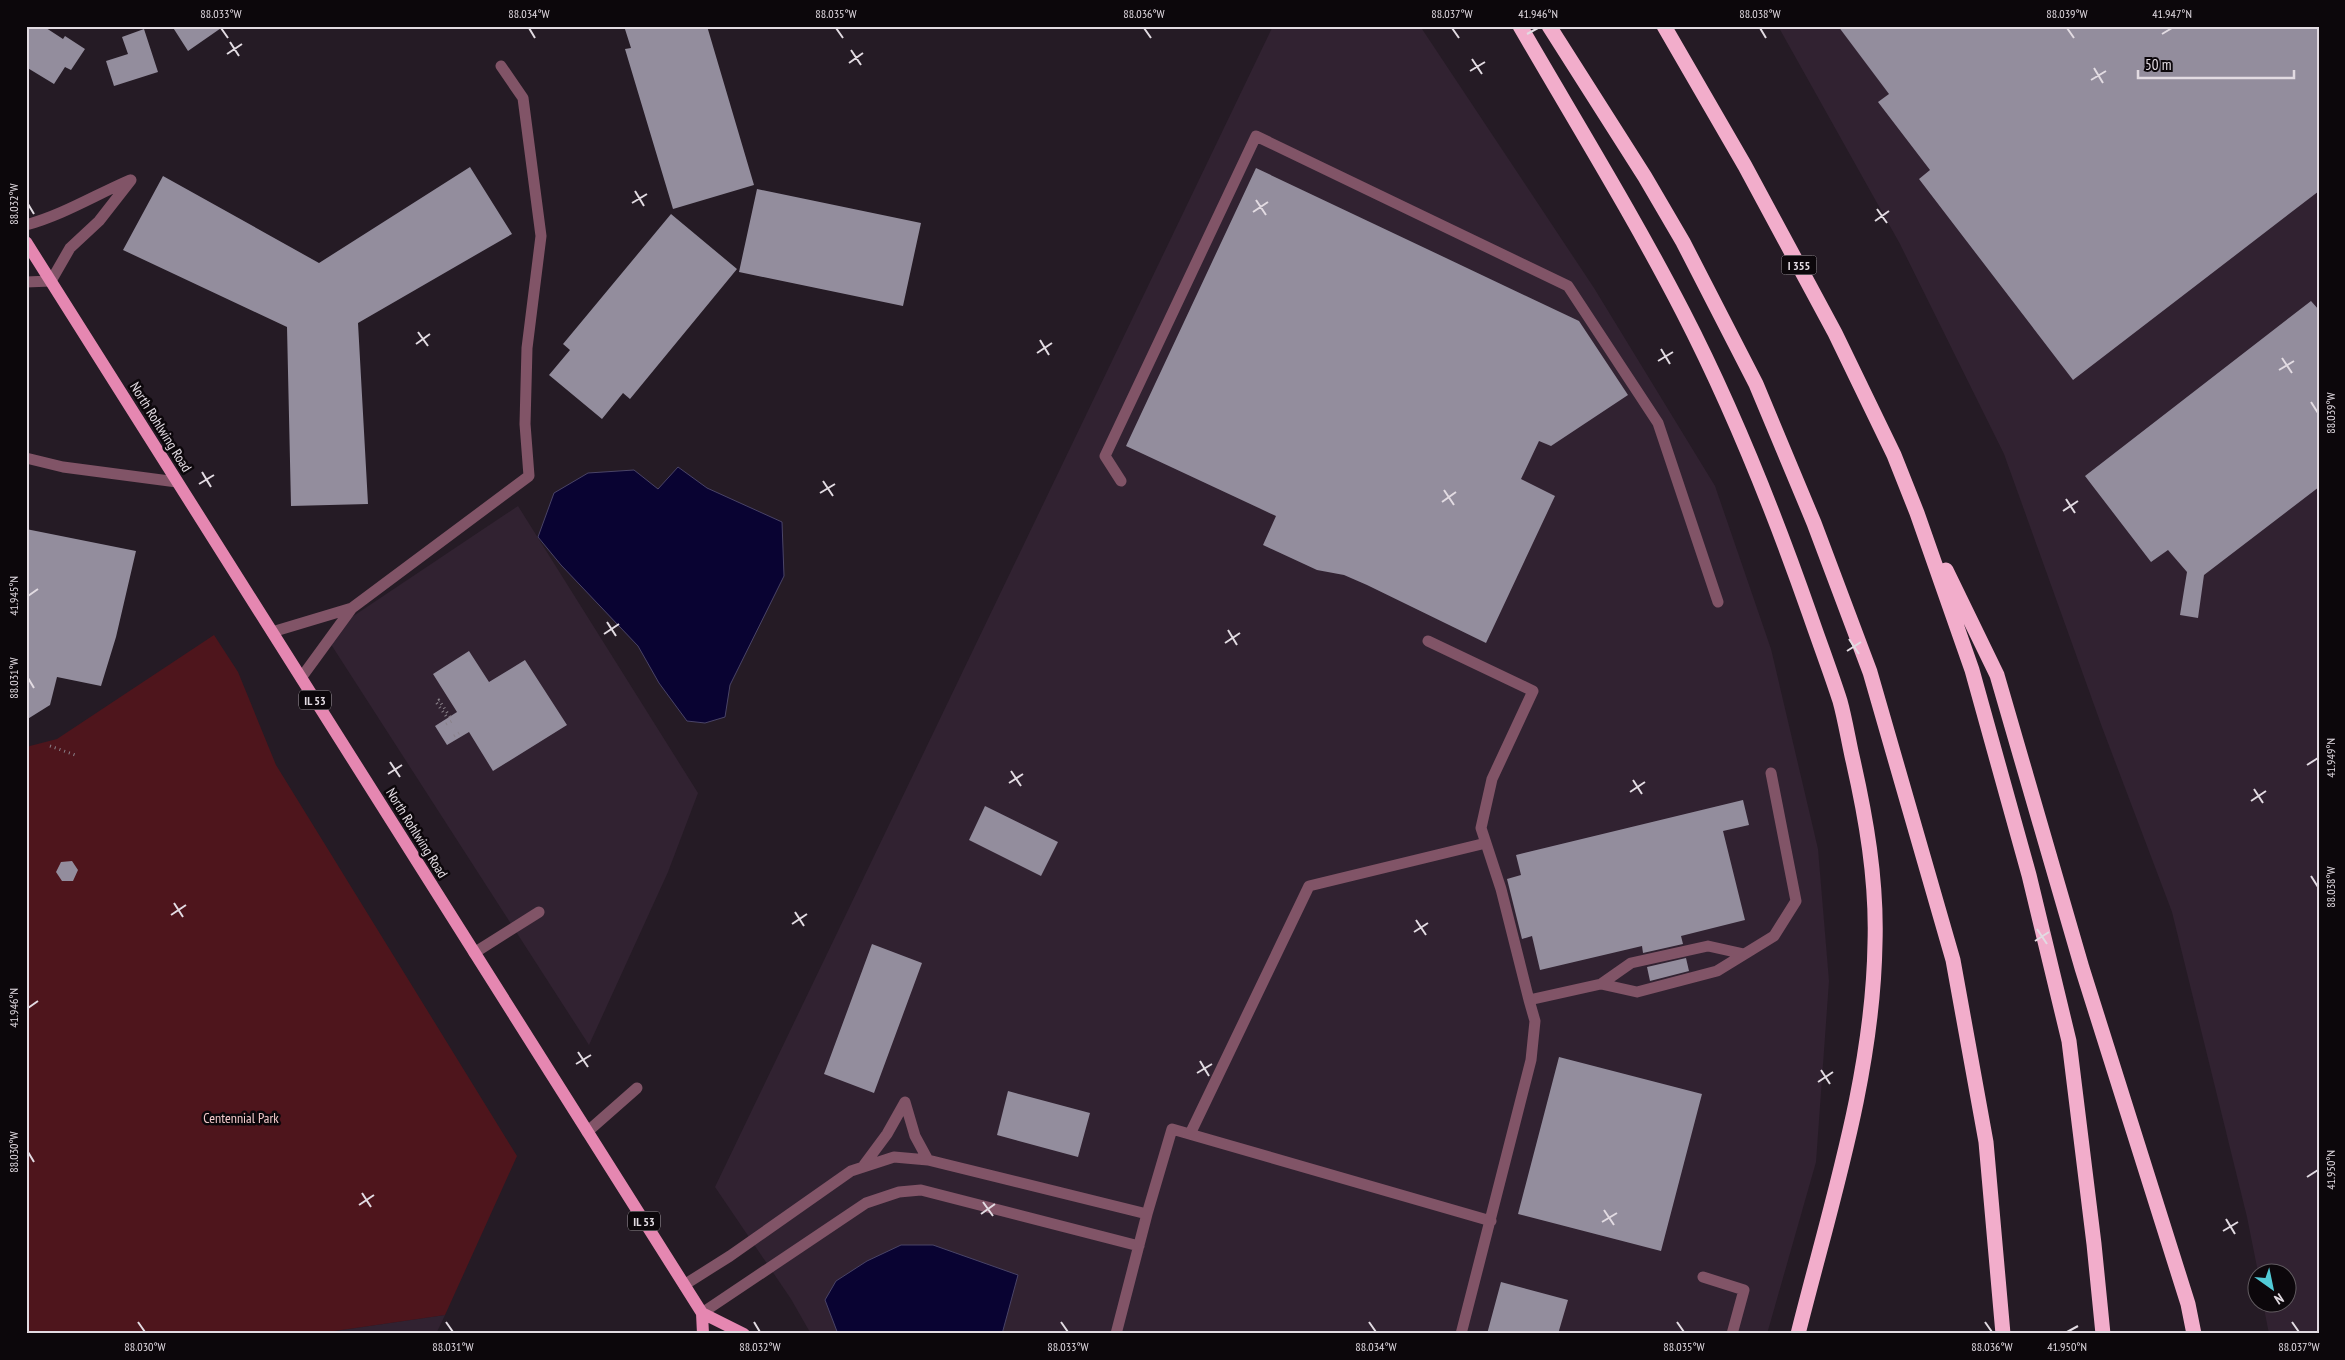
<svg xmlns="http://www.w3.org/2000/svg" width="2345" height="1360" font-family="'PT Sans Narrow',sans-serif">
<style>
.built{fill:#312231}
.green{fill:#4e151c}
.water{fill:#090332;stroke:#4a4467}
.building{fill:#938d9d}
.lines{fill:none;stroke-linecap:round;stroke-linejoin:round}
.path{stroke:#898189;stroke-width:3;stroke-dasharray:1 4;stroke-linecap:butt}
.lane{stroke:#815467;stroke-width:11}
.primary{stroke:#e587b1;stroke-width:12}
.highway{stroke:#f2adcb;stroke-width:15}
.ticks{fill:none;stroke:#e2dbe2;stroke-width:2}
.labels{text-anchor:middle;dominant-baseline:central;stroke-width:5;stroke-linejoin:round;paint-order:stroke}
.shield{fill:#0c070b;stroke:#a29ba2;stroke-width:1}
.shield-label{font-size:12px;font-weight:bold;fill:#e2dbe2}
.street-label{font-size:14px;fill:#e2dbe2;stroke:#0c070b}
.park-label{font-size:14px;fill:#f2c9ca;stroke:#0c070b}
.neatline{fill:none;stroke:#e2dbe2;stroke-width:2}
.ticks-label{font-size:12px;text-anchor:middle;fill:#e2dbe2}
</style>
<rect width="100%" height="100%" fill="#251b25"/>
<!-- built -->
<path class="built" d="M1273,26H1420L1594,288L1715,486L1771,649L1818,849L1829,981L1816,1162L1767,1334H811L791,1299L715,1187Z
M1778,26H2319V1334H2269L2263,1303L2288,1302V1272H2258L2247,1217L2172,912L2102,727L2004,454L1900,244Z
M518,506L698,793L668,872L589,1045L325,635Z
M445,1315L436,1334H314Z"/>
<!-- green -->
<path class="green" d="M214,635L238,672L276,765L517,1156L445,1315L314,1334H26V747L57,739Z"/>
<!-- water -->
<path class="water" d="M678,467L707,488L782,522L784,576L730,685L725,717L705,723L687,721L659,683L638,646L561,565L538,537L554,493L588,473L634,470L658,489Z
M901,1245H933L1018,1275L1002,1334H838L825,1300L836,1281L867,1261Z"/>
<!-- building -->
<path class="building" d="M30,26H43L63,39L65,36L85,49L71,70L65,67L54,84L26,67V33Z
M172,26H224L188,51Z
M624,26H707L754,185L673,209L625,49L631,48Z
M1838,26H2319V191L2073,380L1919,179L1930,170L1878,102L1889,94Z
M144,29L158,72L114,86L106,61L128,54L122,37Z
M470,167L512,234L358,323L368,504L291,506L287,327L123,250L163,176L319,263Z
M1256,168L1579,321L1628,395L1551,446L1539,441L1521,479L1555,496L1486,643L1367,585L1344,575L1317,570L1263,545L1276,516L1126,446Z
M757,189L921,223L903,306L739,272Z
M671,214L737,269L630,399L623,393L602,419L549,375L570,350L563,344Z
M2311,301L2319,310V487L2204,575L2198,618L2180,615L2187,572L2168,550L2151,562L2085,476Z
M26,529L136,551L116,637L101,686L57,677L50,705L26,720Z
M469,651L489,682L525,660L567,725L493,771L469,732L447,745L435,726L457,712L433,674Z
M1743,800L1749,825L1723,831L1745,920L1681,936L1683,944L1643,953L1642,946L1540,970L1532,936L1522,939L1507,879L1521,875L1516,855Z
M985,806L1058,842L1041,876L969,840Z
M72,861L78,870L73,881H62L56,872L61,862Z
M872,944L922,963L874,1093L824,1074Z
M1686,958L1689,971L1650,981L1647,967Z
M1559,1057L1702,1094L1661,1251L1518,1214Z
M1008,1091L1090,1113L1078,1157L997,1135Z
M1501,1282L1568,1300L1558,1334H1487Z"/>
<g class="lines">
<!-- path -->
<path class="path" d="M446,716L436,702L439,700L450,717
M446,724L452,721
M454,736L459,733
M50,746L78,756"/>
<!-- lane -->
<path class="lane" d="M26,225C63,215 95,195 130,180
M26,282L51,281L70,248L99,221L131,180
M26,458L63,467L177,482
M1121,481L1105,456L1256,136L1568,286L1658,423L1718,602
M352,608L529,476L525,424L527,348L541,236L523,98L501,66
M272,632L352,608L301,678
M1428,641L1533,691L1492,779L1481,828L1501,889L1529,1000L1601,984L1637,992L1717,971L1774,936L1796,901L1771,773
M474,953L539,912
M1601,984L1631,963L1708,946L1744,954
M587,1132L637,1088
M1190,1134L1309,886L1486,843
M864,1165L887,1134L905,1102L915,1136L928,1160
M1703,1277L1744,1290L1732,1334
M684,1285L730,1256L851,1171L894,1157L928,1160L1147,1214
M702,1313L866,1203L899,1192L921,1190L1139,1246
M1116,1334L1147,1214L1172,1129L1491,1221
M1461,1334L1531,1060L1535,1021L1529,1000"/>
<!-- primary -->
<path class="primary" d="M26,242L702,1313L703,1334
M702,1313L744,1334"/>
<!-- highway -->
<path class="highway" d="M1520,26C1575,121 1633,215 1683,312C1733,409 1774,512 1810,615C1820,644 1831,673 1840,701C1845,719 1848,738 1852,756C1866,817 1877,880 1875,943C1873,1076 1830,1206 1798,1334
M1549,26L1645,177L1683,242L1756,384L1814,523L1870,672L1953,960L1986,1142L2003,1334
M1664,26L1745,166L1835,333L1894,455L1917,513L1972,670L2029,875L2069,1041L2094,1244L2103,1334
M1946,570L1997,675L2082,968L2188,1304L2194,1334"/>
</g>
<!-- ticks -->
<path class="ticks" d="M221,28L228,38M529,28L535,38M836,28L843,38M1144,28L1151,38M1452,28L1459,38M1760,28L1766,38M2067,28L2074,38M1527,34L1538,28M2162,34L2172,28M230,42L239,56M851,50L861,65M227,54L242,44M1472,59L1482,74M849,63L863,53M2094,68L2103,83M1470,71L1485,62M2091,80L2106,71M635,191L644,206M1256,200L1266,215M632,203L647,194M28,204L34,214M1877,209L1887,223M1253,212L1268,202M1875,221L1889,211M418,332L428,346M1040,340L1049,355M416,344L430,334M1661,349L1670,364M1037,353L1052,343M2282,358L2292,373M1658,361L1673,352M2279,370L2294,361M2311,402L2318,413M202,472L211,487M823,481L833,496M199,484L214,475M1444,490L1454,505M820,493L835,484M2066,499L2075,513M1442,502L1456,492M2063,511L2078,501M28,596L38,589M607,622L616,636M1228,630L1237,645M604,634L619,624M1849,639L1859,654M1225,643L1240,633M1847,651L1861,642M28,678L34,688M390,762L400,777M2307,765L2318,758M1011,771L1021,786M388,774L402,765M1633,780L1642,794M1009,783L1023,774M2254,789L2263,803M1630,792L1645,782M2251,801L2266,791M2311,876L2318,887M174,903L183,917M795,912L804,926M171,915L186,905M1416,920L1426,935M792,924L807,914M2037,929L2047,944M1414,932L1428,923M2035,941L2049,932M28,1008L38,1001M578,1052L588,1067M1200,1061L1209,1076M576,1064L591,1055M1821,1070L1830,1084M1197,1073L1212,1064M1818,1082L1833,1072M28,1152L34,1162M2307,1177L2318,1170M362,1193L371,1207M983,1202L993,1216M359,1205L374,1195M1604,1210L1614,1225M981,1214L995,1204M2226,1219L2235,1234M1602,1222L1617,1213M2223,1231L2238,1222M138,1322L145,1332M446,1322L453,1332M754,1322L760,1332M1061,1322L1068,1332M1369,1322L1376,1332M1677,1322L1684,1332M1985,1322L1992,1332M2292,1322L2299,1332M2067,1332L2078,1326"/>
<g class="labels">
<!-- shield labels -->
<g class="shield">
<rect x="1781.5" y="255.5" width="35" height="19" rx="4"/>
<rect x="299" y="690.5" width="32" height="19" rx="4"/>
<rect x="628" y="1211.5" width="32" height="19" rx="4"/>
</g>
<g class="shield-label">
<text x="1799" y="265">I 355</text>
<text x="315" y="700">IL 53</text>
<text x="644" y="1221">IL 53</text>
</g>
<!-- street labels -->
<g class="street-label">
<text transform="translate(161 427) rotate(58)">North Rohlwing Road</text>
<text transform="translate(417 833) rotate(58)">North Rohlwing Road</text>
</g>
<!-- park labels -->
<g class="park-label">
<text x="241" y="1118">Centennial Park</text>
</g>
</g>
<!-- border -->
<rect width="2345" height="1360" fill="none" stroke="#0c070b" stroke-width="55"/>
<!-- north arrow -->
<g transform="translate(2272 1288) rotate(147)"><circle r="24" fill="#0c070b" stroke="#625c61"/>
<path d="M0-4L9 19L0 12L-9 19Z" fill="#52cbd7"/>
<text y="-8" font-size="14" font-weight="bold" text-anchor="middle" fill="#e2dbe2">N</text>
</g>
<!-- scale -->
<path d="M2138 70v8h156v-8" fill="none" stroke="#e2dbe2" stroke-width="2.5"/>
<text x="2145" y="70" font-size="15" fill="#e2dbe2" stroke="#0c070b" stroke-width="4" paint-order="stroke">50 m</text>
<rect x="28" y="28" width="2290" height="1304" class="neatline"/>
<g class="ticks-label">
<text x="221" y="18">88.033°W</text>
<text x="529" y="18">88.034°W</text>
<text x="836" y="18">88.035°W</text>
<text x="1144" y="18">88.036°W</text>
<text x="1452" y="18">88.037°W</text>
<text x="1538" y="18">41.946°N</text>
<text x="1760" y="18">88.038°W</text>
<text x="2067" y="18">88.039°W</text>
<text x="2172" y="18">41.947°N</text>
<text transform="translate(14 204) rotate(-90)" y="4">88.032°W</text>
<text transform="translate(2331 413) rotate(-90)" y="4">88.039°W</text>
<text transform="translate(14 596) rotate(-90)" y="4">41.945°N</text>
<text transform="translate(14 678) rotate(-90)" y="4">88.031°W</text>
<text transform="translate(2331 758) rotate(-90)" y="4">41.949°N</text>
<text transform="translate(2331 887) rotate(-90)" y="4">88.038°W</text>
<text transform="translate(14 1008) rotate(-90)" y="4">41.946°N</text>
<text transform="translate(14 1152) rotate(-90)" y="4">88.030°W</text>
<text transform="translate(2331 1170) rotate(-90)" y="4">41.950°N</text>
<text x="145" y="1351">88.030°W</text>
<text x="453" y="1351">88.031°W</text>
<text x="760" y="1351">88.032°W</text>
<text x="1068" y="1351">88.033°W</text>
<text x="1376" y="1351">88.034°W</text>
<text x="1684" y="1351">88.035°W</text>
<text x="1992" y="1351">88.036°W</text>
<text x="2067" y="1351">41.950°N</text>
<text x="2299" y="1351">88.037°W</text>
</g>
</svg>
